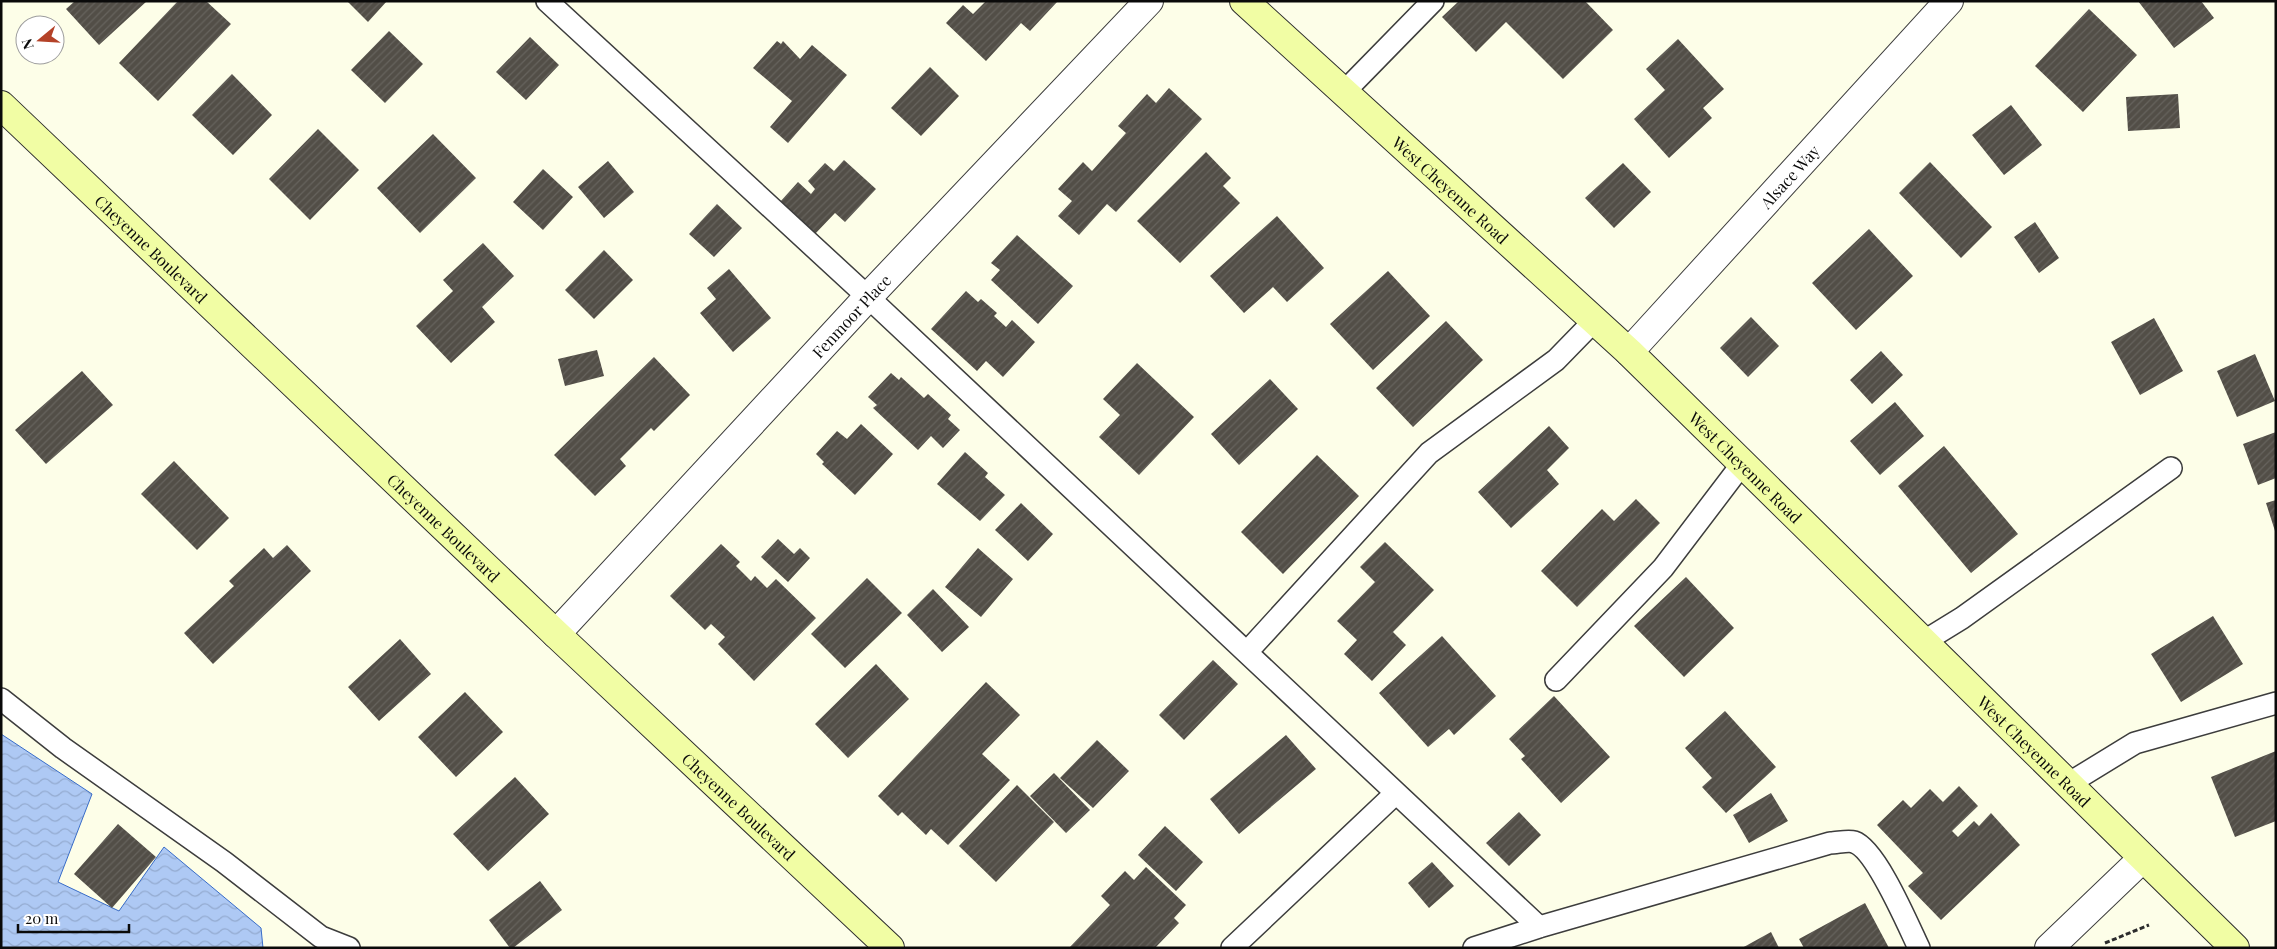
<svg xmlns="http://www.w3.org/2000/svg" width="2277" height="949" font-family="'Playfair Display',serif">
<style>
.water{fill:url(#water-waves);stroke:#386cc8}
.building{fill:url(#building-hatch)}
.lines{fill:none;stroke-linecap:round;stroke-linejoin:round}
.lane-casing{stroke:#3d3d3d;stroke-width:24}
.street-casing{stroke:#3d3d3d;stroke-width:30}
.secondary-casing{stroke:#2c2c2c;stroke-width:30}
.path{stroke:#2c2c2c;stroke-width:3;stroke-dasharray:5 2.5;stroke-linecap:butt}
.lane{stroke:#fff;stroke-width:21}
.street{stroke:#fff;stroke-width:28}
.secondary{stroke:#f1fda4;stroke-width:28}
.labels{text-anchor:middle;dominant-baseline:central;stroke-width:5;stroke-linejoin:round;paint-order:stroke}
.street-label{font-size:16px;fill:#0a0a0a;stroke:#fff}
</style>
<defs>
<pattern id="water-waves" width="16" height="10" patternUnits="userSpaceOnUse" patternTransform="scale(1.25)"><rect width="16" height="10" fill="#aec9f4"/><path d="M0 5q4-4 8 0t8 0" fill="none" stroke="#94abd0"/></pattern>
<pattern id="building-hatch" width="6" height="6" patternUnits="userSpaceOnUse" patternTransform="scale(1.25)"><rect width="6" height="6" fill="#524e47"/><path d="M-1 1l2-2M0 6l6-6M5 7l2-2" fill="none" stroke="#66635d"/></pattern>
</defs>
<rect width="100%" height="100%" fill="#fdfee8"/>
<!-- water -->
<path class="water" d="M1,734L92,794L58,882L119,911L164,847L261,928L263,948H1Z"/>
<!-- building -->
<path class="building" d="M75,1H147L99,45L66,9Z
M178,1H206L231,24L158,101L119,63Z
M347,1H387L368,22Z
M986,1H1056L1057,2L1030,31L1021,23L986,61L946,23L963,5L973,14Z
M1459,1H1585L1613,30L1563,79L1506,22L1476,52L1442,17Z
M2138,1H2201L2214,18L2174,48Z
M2089,9L2137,55L2083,112L2035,66Z
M389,31L423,64L385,103L351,70Z
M530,37L559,65L526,100L496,72Z
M1678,39L1724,89L1703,108L1712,118L1669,158L1634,119L1665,90L1646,69Z
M777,41L781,44L783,41L800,59L812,45L847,75L788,143L770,127L792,101L753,68Z
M930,67L959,96L921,136L891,108Z
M232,74L272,115L233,155L192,115Z
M1169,88L1202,119L1116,212L1107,204L1079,235L1058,216L1072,201L1058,189L1083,162L1092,171L1126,133L1118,126L1147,94L1156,103Z
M2178,94L2180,128L2128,131L2126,97Z
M2011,105L2042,145L2004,175L1972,135Z
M318,129L359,170L310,220L269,179Z
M433,134L476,178L420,233L377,188Z
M1206,152L1231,178L1223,186L1240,203L1180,263L1137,221Z
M844,160L876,189L845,222L835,213L815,234L780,202L798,182L811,194L815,189L808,181L825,163L834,171Z
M608,161L634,192L604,218L578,187Z
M1930,162L1992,227L1961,258L1899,193Z
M1623,163L1651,192L1614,228L1585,198Z
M543,169L573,197L543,230L513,202Z
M717,204L742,228L714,257L689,234Z
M1277,216L1324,268L1287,302L1273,287L1244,313L1210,276Z
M2035,222L2059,258L2039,273L2014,237Z
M1869,229L1913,276L1856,330L1812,283Z
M1017,235L1073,286L1038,324L991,280L1000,270L991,263Z
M483,243L514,276L482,307L495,322L451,363L416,326L453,291L443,280Z
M604,250L633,280L594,319L565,290Z
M729,269L771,318L733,352L700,313L716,299L707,288Z
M1388,271L1430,316L1373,370L1330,324Z
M966,291L978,302L981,299L997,313L994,316L1006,327L1012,320L1035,342L1003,377L986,361L977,371L931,329Z
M1751,317L1779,346L1748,377L1720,348Z
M2154,318L2183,371L2140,395L2111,342Z
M1446,321L1483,360L1413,427L1376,388Z
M597,350L604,376L565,386L558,359Z
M1881,351L1903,375L1872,404L1850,380Z
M2255,354L2275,401L2237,417L2217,371Z
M654,357L690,395L654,431L651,428L620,459L626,466L595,496L554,455Z
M1137,363L1194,417L1139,475L1099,437L1120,415L1103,399Z
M82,371L113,405L46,464L15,430Z
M891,373L899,380L901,377L924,398L928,394L951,415L948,419L960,430L943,448L931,436L918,450L873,408L877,405L868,397Z
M1270,379L1298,409L1239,465L1211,434Z
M1895,402L1924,436L1880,475L1850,441Z
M861,424L893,454L855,495L822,464L824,462L816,454L837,431L847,439Z
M1549,426L1569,448L1547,470L1559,484L1511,528L1478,492Z
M2276,432V478L2258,485L2243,444Z
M1944,446L2018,534L1971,573L1898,486Z
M965,452L988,473L985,477L1005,495L980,521L937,484Z
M1317,455L1359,496L1283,574L1241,532Z
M174,461L229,518L197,550L141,494Z
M1636,499L1660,523L1577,607L1541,571L1602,509L1614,521Z
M2276,500V531H2275L2266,503Z
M1021,503L1053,534L1028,561L995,530Z
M778,539L794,554L800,548L810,558L788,582L761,557Z
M1385,542L1434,590L1393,632L1406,645L1372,681L1344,654L1357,640L1337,621L1375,582L1360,567Z
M721,544L740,562L736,566L751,581L755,576L767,588L776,579L816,618L754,681L718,644L725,637L711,624L705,630L670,596Z
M287,545L311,571L213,664L184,633L234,586L229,581L264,548L273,558Z
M978,548L1013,579L981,617L945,587Z
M1686,577L1734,628L1684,677L1634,626Z
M867,578L902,613L845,668L811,634Z
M933,589L969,627L942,652L907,615Z
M2213,616L2243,664L2181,702L2151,654Z
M1442,636L1496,696L1454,735L1449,729L1428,747L1379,693Z
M400,639L431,674L379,721L348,687Z
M1213,660L1238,684L1184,740L1159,715Z
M876,664L909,699L848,758L815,724Z
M986,682L1020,715L982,754L1010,780L948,845L931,829L926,835L902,812L898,816L878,796Z
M465,692L503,732L456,777L418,737Z
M1554,696L1610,757L1561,803L1521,759L1525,756L1509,739Z
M1725,711L1776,767L1726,813L1702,787L1712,778L1685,748Z
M1286,735L1316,769L1239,834L1210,799Z
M1097,740L1129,771L1093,808L1060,778Z
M2276,751V821L2235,837L2211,777Z
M1054,773L1090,810L1066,833L1030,796Z
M515,777L549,814L488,871L453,834Z
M1017,785L1054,822L996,882L959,846Z
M1959,786L1978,806L1952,831L1958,837L1974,821L1979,826L1991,813L2020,845L1941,920L1908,886L1923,873L1877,825L1903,800L1911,808L1930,789L1943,802Z
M1771,793L1788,821L1749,843L1733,815Z
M1519,812L1541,835L1509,866L1486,843Z
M118,824L156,857L112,908L74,874Z
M1165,826L1203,862L1176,891L1138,855Z
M1432,862L1454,886L1429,908L1408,883Z
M1146,867L1186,905L1174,918L1179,923L1155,948H1069L1110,905L1101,896L1125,871L1134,880Z
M540,881L562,910L513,948H510L489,920Z
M1865,903L1889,948H1804L1799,939Z
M1771,932L1779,948H1742Z"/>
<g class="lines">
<defs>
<path id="lane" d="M547,1L868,297L1539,927
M1344,92L1433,1
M1923,642L1962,618L2171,468
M1247,652L1429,453L1556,360L1594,321
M1556,680L1663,568L1742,464
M1,699L63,748L224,862L321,937L349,948
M2068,784L2135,743L2276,703
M1232,948L1396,793
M1474,948L1539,927L1830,843C1837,843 1848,840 1854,842C1876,849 1908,925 1919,948"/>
<g id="street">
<path id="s1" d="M1629,352L1949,1"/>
<path id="s2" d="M556,634L868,297L1149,1"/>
<path d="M2049,948L2143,858"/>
</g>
<g id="secondary">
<path id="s3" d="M1244,1L1629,352L2235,948"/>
<path id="s4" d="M1,105L556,634L890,948"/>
</g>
</defs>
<!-- lane casing -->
<use href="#lane" class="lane-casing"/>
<!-- street casing -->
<use href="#street" class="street-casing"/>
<!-- secondary casing -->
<use href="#secondary" class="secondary-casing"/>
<!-- path -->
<path class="path" d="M2105,943L2149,925"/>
<!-- lane -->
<use href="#lane" class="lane"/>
<!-- street -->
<use href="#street" class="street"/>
<!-- secondary -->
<use href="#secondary" class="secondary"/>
</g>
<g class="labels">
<!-- street labels -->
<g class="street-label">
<text stroke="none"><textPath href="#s1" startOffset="238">Alsace Way</textPath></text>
<text stroke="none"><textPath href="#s3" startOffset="280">West Cheyenne Road</textPath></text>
<text stroke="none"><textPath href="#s4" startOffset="208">Cheyenne Boulevard</textPath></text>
<text stroke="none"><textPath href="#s2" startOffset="434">Fenmoor Place</textPath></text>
<text stroke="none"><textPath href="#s3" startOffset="685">West Cheyenne Road</textPath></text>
<text stroke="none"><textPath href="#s4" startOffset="612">Cheyenne Boulevard</textPath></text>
<text stroke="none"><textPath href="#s3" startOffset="1090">West Cheyenne Road</textPath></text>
<text stroke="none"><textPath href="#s4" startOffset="1018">Cheyenne Boulevard</textPath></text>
</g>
</g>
<!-- border -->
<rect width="2277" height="949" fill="none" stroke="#0a0a0a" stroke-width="5"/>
<!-- north arrow -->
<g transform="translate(40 40) rotate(252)"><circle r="24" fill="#ffffff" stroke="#9d9d9d"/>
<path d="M0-4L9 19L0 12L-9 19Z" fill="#b44228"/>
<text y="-8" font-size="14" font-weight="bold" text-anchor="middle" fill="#0a0a0a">N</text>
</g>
<!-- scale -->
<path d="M18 924v8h111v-8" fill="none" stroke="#0a0a0a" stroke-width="2.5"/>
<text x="25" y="924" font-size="15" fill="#0a0a0a" stroke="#ffffff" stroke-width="4" paint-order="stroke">20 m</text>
</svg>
